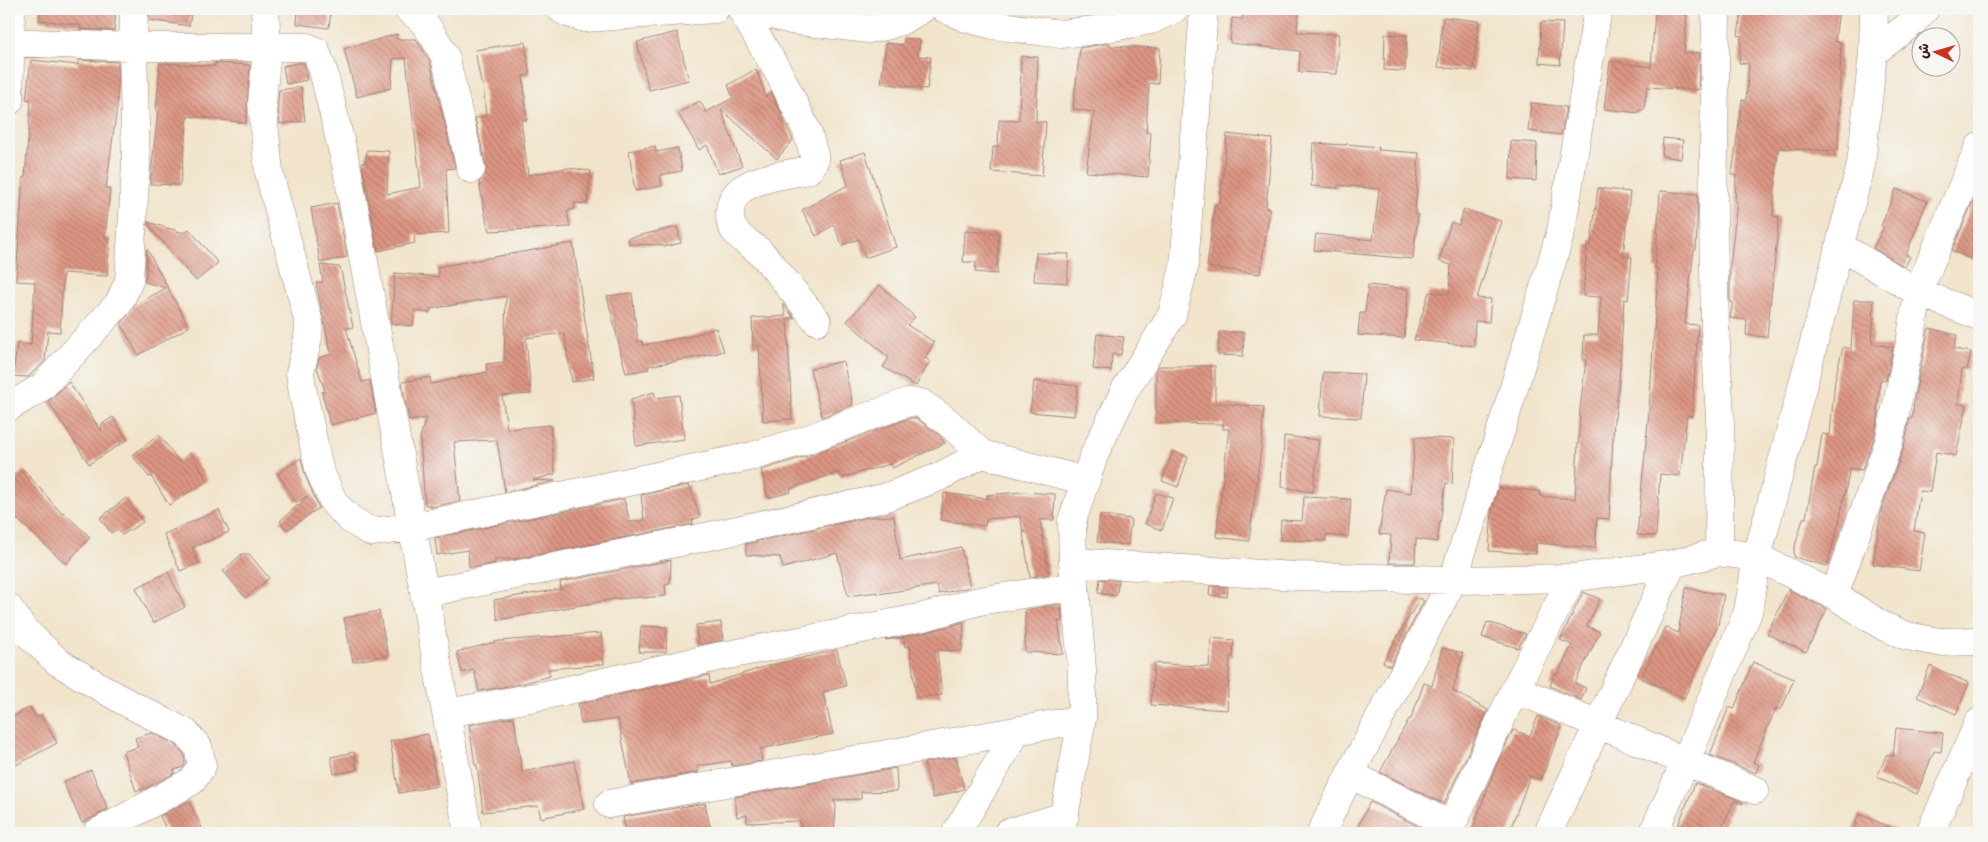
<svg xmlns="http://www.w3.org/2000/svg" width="1988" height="842" font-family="Caveat,'Playpen Sans Arabic',sans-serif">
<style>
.building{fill:url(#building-back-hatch)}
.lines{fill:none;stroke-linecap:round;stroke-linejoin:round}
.minor-casing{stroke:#9e827b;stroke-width:29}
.minor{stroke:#fff;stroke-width:28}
</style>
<defs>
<pattern id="building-back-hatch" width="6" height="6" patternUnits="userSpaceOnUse" patternTransform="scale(1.25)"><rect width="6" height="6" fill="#dd9683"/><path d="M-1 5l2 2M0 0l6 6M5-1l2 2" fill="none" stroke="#b57a6b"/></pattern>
</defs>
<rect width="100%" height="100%" fill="#f6f6f2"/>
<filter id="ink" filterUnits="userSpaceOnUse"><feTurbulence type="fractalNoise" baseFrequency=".02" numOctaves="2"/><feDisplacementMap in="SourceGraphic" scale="10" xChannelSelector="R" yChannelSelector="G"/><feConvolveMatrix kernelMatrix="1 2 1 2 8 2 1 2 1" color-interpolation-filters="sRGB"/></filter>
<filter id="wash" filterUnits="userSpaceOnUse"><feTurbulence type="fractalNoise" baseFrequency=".0096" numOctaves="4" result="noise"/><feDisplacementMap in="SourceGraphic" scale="20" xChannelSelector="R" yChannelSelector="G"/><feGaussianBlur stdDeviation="1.12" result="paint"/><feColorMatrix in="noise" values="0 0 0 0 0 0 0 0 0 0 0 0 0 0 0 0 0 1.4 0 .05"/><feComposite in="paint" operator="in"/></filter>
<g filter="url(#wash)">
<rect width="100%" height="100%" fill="#f1e4cb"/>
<g id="blocks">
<!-- building -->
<path class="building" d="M40,9H116L114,31L80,29V25L39,20Z
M150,9H192L189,26L149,20Z
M298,9H331L329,28L297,24Z
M1243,9H1299L1297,32L1339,34L1337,74L1299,72L1300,51L1230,43L1232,18L1242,19Z
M1742,9H1839L1835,41L1841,42L1838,151L1778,148L1773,216L1779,217L1767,337L1746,335L1747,320L1730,318L1733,302H1730V267L1737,202H1735L1736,175H1732L1742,100L1746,101L1749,64L1739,63L1741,36L1738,35Z
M1655,11L1687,14L1684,52L1700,53L1698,90L1647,87L1644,110H1639V113L1604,109L1610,61L1651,67Z
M1443,17L1479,21L1473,71L1438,67Z
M1541,22L1563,23L1560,65L1539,63Z
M677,32L689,80L649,90L637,42Z
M397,34L396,39H416L430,62L455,168L446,169L449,233L414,235L415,243L378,251L362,163L366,162L367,150L389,151L387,194L421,187L406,58L393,59L391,88L357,97L344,49Z
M1385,34L1407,35L1405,71L1384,70Z
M904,38L920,40L918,56L931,57L927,89L881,83L886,43L903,45Z
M525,42L530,75L523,76L527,120H521L528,175L568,168L591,171L587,204L574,203L575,209L567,211L570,227L490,231L488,224H487L479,182L486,174V166L475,118L486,117L483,83H481L475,50Z
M1110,43V46L1160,48L1158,84L1149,83L1146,132H1151L1148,177L1086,172L1094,112L1073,109L1080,48Z
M1021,56L1038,57L1036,122H1046L1042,176L991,172L993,147H998L999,120L1019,121Z
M31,60L78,65V60L118,62V80L117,107L106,188L110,189L105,238H110L107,276L63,273L60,332L48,331L45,361L28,377L13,376L17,343L31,345L35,282L16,281L23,177L25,178L31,100L26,99Z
M160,63L215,66V63L250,65L246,123L188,116L180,185L150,184L158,110H156Z
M298,63H304L307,80L286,84L283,66Z
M756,69L766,97L771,91L793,140L777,159L721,109L742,166L718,174L707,145L699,150L678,113L700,101L706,112L733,98L728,85Z
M301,87L305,121L280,124L278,103L279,90Z
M1531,103L1566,107L1561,135L1528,131Z
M1227,134L1272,139L1266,208L1270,209L1260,274L1207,267L1215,204H1220Z
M1663,138L1683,140L1681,159L1662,156Z
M1511,141L1537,143L1536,181L1510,179Z
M1313,143L1346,145V144L1379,147L1378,150L1419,153L1415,214H1418L1413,259L1314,250L1316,234L1373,240L1379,189L1338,185V188L1311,186Z
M655,146L656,152L678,148L682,171L660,175L662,186L635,191L629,151Z
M865,152L896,247L865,258L859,239L842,245L834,225L816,236L802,210L848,185L840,160Z
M1979,187V262L1952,251Z
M1598,188L1630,192L1623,256L1632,257L1628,300L1624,299L1619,382L1615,418H1614L1609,519L1597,518L1595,548L1536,543V554L1489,551L1492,510L1499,488L1540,491V496L1575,499L1580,409L1586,360H1583L1584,335H1598L1601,297L1583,296L1587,244H1591Z
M1896,189L1927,201L1906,255L1910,257L1905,267L1873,248L1884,227L1881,226Z
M1660,191L1698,194L1696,250H1694L1685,324L1698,325L1692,416H1687L1680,476L1660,474L1656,536L1637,535L1649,411L1656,302L1658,269H1655Z
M337,203L347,257L320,263L311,208Z
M1464,209L1501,221L1477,298L1491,299L1489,322L1475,321L1474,346L1414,340L1429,292L1449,294L1451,265L1439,261L1451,222L1459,225Z
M148,222L184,233L189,229L218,263L196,281L148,225Z
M677,227L681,243L664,247L663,245L629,244L628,238Z
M965,231L999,233L997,274L975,272L976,262H963Z
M573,243L594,378L572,382L564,333L526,338L531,394L502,396L507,429L550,425L555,474L533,480L555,481L505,492L497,440L454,442L460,501L431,507L430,505H425L420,437L426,418L409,421L402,382L430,377L431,384L487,372L486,364L504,362L506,296L430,309V313L415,311L413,326L391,324L395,273L439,277L437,267Z
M147,249L189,327L138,355L121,324L135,305L166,288L145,282Z
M1036,253L1069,254L1067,283L1034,281Z
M320,265L340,267L353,327L346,328L362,382L370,380L376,413L330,425L322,392L325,391L317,367L319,358L331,354L316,283L323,282Z
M880,285L915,317L907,325L934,342L925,358L930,361L916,386L883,367L889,358L847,321Z
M1368,285L1409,289L1404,338L1358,335L1360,313H1365Z
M632,293L638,342L642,341L643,345L691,336L716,328L724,351L714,354L648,366L649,369L626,373L607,296Z
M1854,300H1874L1872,344L1893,347L1886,381L1880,380L1877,411H1879L1874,438L1862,470L1850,468L1839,523L1827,566L1794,557V550L1803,518H1806L1815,467H1817L1822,434L1830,435L1835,379L1843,347L1851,349Z
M783,304L794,318H787L792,419L763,421L759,346H753L752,318L786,316Z
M1929,328L1957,335L1954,349L1971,352L1967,370L1962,369L1958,404L1967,405L1956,456L1936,452L1930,492L1920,491L1914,531L1925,533L1919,571L1873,564L1881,510L1904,447L1910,418H1912L1915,395Z
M1219,332H1244L1243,356L1218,355Z
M1097,334L1124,337L1121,355L1112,354L1111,371L1093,369Z
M843,361L853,405L822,417L810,369Z
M1158,366H1215V403L1264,407L1262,433H1263L1249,541L1216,537L1229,429H1223V424L1156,423V370Z
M1323,372L1364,374L1361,418L1320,416Z
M1034,381L1078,386L1074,416L1030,412Z
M69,382L101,431L102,424L113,417L127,440L89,464L48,401Z
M654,392L656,398L679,395L684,439L636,446L631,399Z
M910,418H916L938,434L945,443L892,468L890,464L841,478L839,472L790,489L791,492L768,498L761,470L810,455Z
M159,435L179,461L190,453L208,480L169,505L151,476L149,477L132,455Z
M1284,436L1319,440L1313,492L1282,487Z
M1415,437L1454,439L1452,484L1446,483L1437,542L1416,539L1415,563H1389L1391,535L1379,534L1386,489L1411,493Z
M1173,451L1188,457L1178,487L1162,481Z
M301,458L305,475L319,508L287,530L280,521L308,496L296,502L278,474Z
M24,470L62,514L63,512L90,537L66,564L17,519L9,526V484Z
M689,485L700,517L692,520L693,524L515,559H495V563L481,566L469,567L468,550L437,555L435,538L624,499L630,522L644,520L641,495Z
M1021,492L1055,494L1054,520H1040L1049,574L1030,577L1023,533L1026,532H1023L1020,516L986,519L985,526L940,520L944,493L988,499L987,495Z
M1156,493L1173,498L1162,530L1145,524Z
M1304,497L1351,499L1348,537L1326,535V541L1280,540L1281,520L1302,521Z
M126,498L143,522L122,535L118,529L111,533L100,518Z
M219,510L229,532L192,548L199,563L180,571L164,534Z
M1100,515L1131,519L1128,545L1097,542Z
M894,516L900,560L961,547L970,587L939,594L937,585L878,594L877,592L848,596L837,553L783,568L780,557L746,555V544L868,517Z
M242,554H249L269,578L246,598L223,571Z
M671,560L670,584L665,585L666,596L642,598V597L620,599V598L498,620L494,600L561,589L560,582Z
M168,572L185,607L153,623L136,588Z
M1100,579L1119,581L1116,596L1098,593Z
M1210,586L1228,587L1227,597L1209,595Z
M1686,588L1724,595L1718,625L1684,698L1641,678L1665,627L1678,633Z
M1788,590L1827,609L1806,652L1767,634Z
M1583,592L1600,599L1587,626L1600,632L1575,683L1586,688L1581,700L1550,686L1555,673L1557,675L1572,645L1560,640Z
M1420,598L1424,601L1390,666L1383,662Z
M1061,604L1062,621H1058L1063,654L1025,652V610Z
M379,611L388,655L353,662L344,618Z
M721,622L723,640L698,645L696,625Z
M964,622L962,651L937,650L942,695L916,698L910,646L905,647L904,638L885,640L927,632Z
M1487,622L1526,634L1518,648L1482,637Z
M641,626L667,627L666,652H639Z
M601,633L604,664L548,669L550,676L520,684L479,691L474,670L462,673L457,652L499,641Z
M1211,638L1234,640L1233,657H1230L1227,710L1151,705L1154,663L1209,667Z
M1442,648L1463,653L1453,691L1488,710L1444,804L1380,772L1409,719H1411L1424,683L1432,686Z
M837,650L846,686L823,692L833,734L760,749L762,761L732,766L731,761L697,766L698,772L631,784L618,719L581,724L578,704L709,675L710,684L767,666Z
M1753,662L1794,679L1781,710L1776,708L1753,762L1759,765L1756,773L1710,755L1729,707L1734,709Z
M1930,666L1969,683L1956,714L1917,697Z
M30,707L36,718L41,715L57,743L9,769V719Z
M1538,716L1562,726L1541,780L1530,776L1509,833H1471L1496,766L1513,730L1530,736Z
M514,717L522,772L574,761L584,809L541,818L538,806L483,812L477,765H475L469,725Z
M1896,728L1943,733L1941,752L1934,751L1917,794L1877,777L1887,754L1893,757Z
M152,733L176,745L184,754L185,763L183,767L174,770L175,773L146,788L136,791L123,752L138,747L135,738Z
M428,734L437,786L399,793L390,741Z
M354,752L357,770L334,774L331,757Z
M956,757L964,789L933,798L924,763Z
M896,768L897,791L861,792V799L834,800L836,807L834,833H800V821L747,823V815L737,817L735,797Z
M91,770L108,809L82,823L63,782Z
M1695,783L1743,802V804L1734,801L1722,828L1718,827L1716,833H1675Z
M189,801L202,828L192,833H168L160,816Z
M1370,802L1429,832L1368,833L1357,828Z
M705,803L710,827L680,833H626L623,817Z
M1859,814L1905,833H1852Z"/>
</g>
</g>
<g filter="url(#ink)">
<use href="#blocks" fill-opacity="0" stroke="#9e827b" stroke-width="1"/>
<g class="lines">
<defs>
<path id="minor" d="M265,9L267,48L262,103L269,173L309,323L308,338L300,373L303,393L319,469L334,503L350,519L371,532L413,527L753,456L805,440L908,402L921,403L948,422L982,454
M408,9L423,21L434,37L445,56L471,169
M561,9L568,13L585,18L715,9
M741,9L781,77L807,131L814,155V162L808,170C783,176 730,178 730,212C730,218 730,225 734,230C741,240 755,246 763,255C782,276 799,299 817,321
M748,9L791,20L869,29L886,26L903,20L922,9
M945,9L966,18L993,25L1061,34L1096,30L1151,20L1174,9
M1716,9L1713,217L1715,328L1720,418L1719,552L1757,557L1834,595L1883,626L1907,636L1939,642L1979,641
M10,42L133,47H307L316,51L323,70L347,169L468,833
M1873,53L1913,22L1925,9
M9,101L11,9
M1841,247L1918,292L1979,316
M9,407L42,387L119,303L129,281L136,164L133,47L134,9
M1073,562L1295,576L1453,580L1572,578L1672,564L1719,552
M425,593L710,536L884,498L939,477L982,454L1086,481
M1834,595L1889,442L1911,337L1918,292L1979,147
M9,608L24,630L58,662L122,700L186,733L198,747L202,766L192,781L97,833
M1515,689C1595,722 1674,758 1755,790
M447,713L541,696L717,657L924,617L979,601L1075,586
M1350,774L1452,826
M609,804L1082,719
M956,833L1018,730
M1008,833L1065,816
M1061,833L1082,719V669L1073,562L1072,521L1094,455L1125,390L1172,315L1184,267L1204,9
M1321,833L1350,774L1453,580L1507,411L1561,231L1598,9
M1448,833L1515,689L1572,578
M1548,833L1672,564
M1653,833L1685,763L1748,612L1757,557L1861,165L1873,53L1874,9
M1930,833L1979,722"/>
</defs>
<!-- minor casing -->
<use href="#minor" class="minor-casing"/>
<!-- minor -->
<use href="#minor" class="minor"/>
</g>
</g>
<!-- margin -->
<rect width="1988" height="842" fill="none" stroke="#f6f6f2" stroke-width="30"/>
<!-- north arrow -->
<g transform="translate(1936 52) rotate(275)"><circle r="24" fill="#f6f6f2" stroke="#b1a0a2"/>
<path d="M0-4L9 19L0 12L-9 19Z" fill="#c8321e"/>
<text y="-8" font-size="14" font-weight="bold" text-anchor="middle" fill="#4a1f2b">ش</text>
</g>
</svg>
